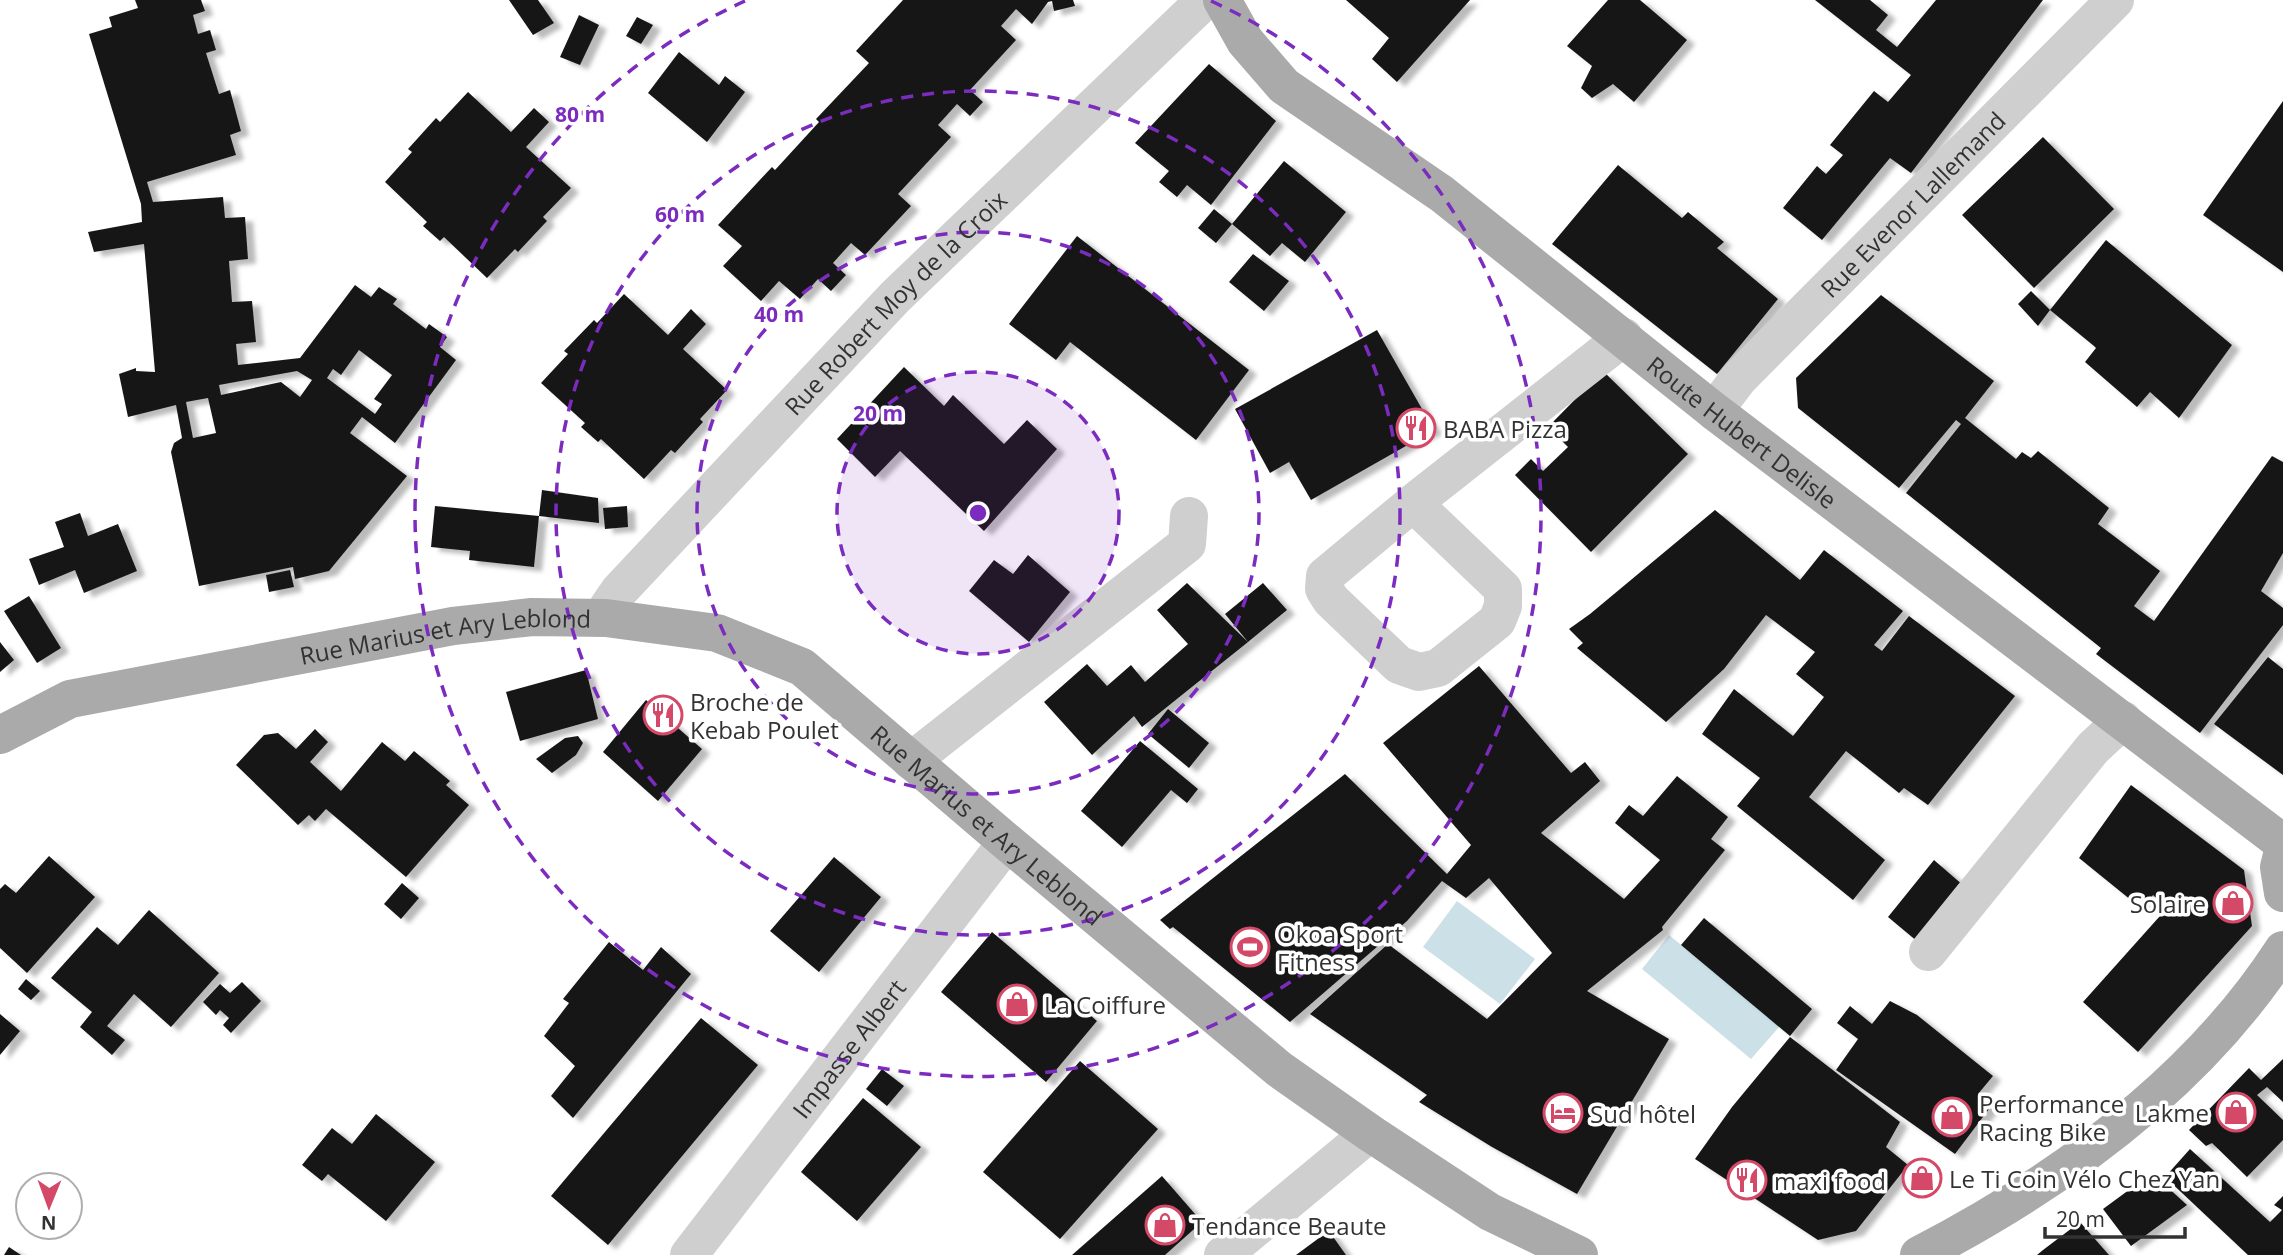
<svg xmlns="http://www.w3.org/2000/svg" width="2283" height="1255" font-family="'Open Sans',sans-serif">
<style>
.water{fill:#cbe0e7}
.building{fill:#191919;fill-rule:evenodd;filter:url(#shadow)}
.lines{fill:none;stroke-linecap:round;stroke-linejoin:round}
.minor{stroke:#cfcfcf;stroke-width:38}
.major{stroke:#aaa;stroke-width:38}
.ring{fill:none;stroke:#7b2cbf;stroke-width:3.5;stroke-dasharray:12 9}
.labels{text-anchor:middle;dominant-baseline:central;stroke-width:7;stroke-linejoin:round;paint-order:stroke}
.street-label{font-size:24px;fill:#323232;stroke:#fff}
.poi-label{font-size:24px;fill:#323232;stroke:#fff;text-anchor:start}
.centre{fill:#7b2cbf;stroke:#fff;stroke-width:3.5}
.ring-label{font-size:21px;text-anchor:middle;font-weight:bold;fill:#7b2cbf;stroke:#fff;stroke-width:7;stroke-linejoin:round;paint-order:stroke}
</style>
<defs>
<filter id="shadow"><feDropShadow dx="8" dy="4.5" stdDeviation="2" flood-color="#0004"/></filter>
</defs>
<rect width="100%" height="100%" fill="#fff"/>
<!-- water -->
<path class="water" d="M1457,901L1535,959L1500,1004L1423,947Z
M1669,935L1780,1026L1751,1059L1642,969Z"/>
<!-- building -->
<path class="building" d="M135,0H201L205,11L193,15L198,34L210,30L216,50L206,53L219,94L230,90L241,131L230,135L236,155L147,182L153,202L223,197L225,218L245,217L248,259L229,261L232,302L252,301L256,342L236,344L238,365L300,358L355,285L371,297L379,287L397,299L393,304L426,329L429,324L447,337L440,347L456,360L395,443L362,417L350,433L407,476L329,571L295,579L293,567L199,586L171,452L174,443L182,438L176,405L128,417L119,374L136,368V371L155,372L144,244L94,252L88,232L142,222L141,204L89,34L112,27L109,17L138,8ZM359,350L392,375L374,399L382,404L375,414L327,378L333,369L341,375ZM297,371L312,380L300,397L281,382L221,395L219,385ZM208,398L216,433L193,438L186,402Z
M509,0H538L554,23L533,35Z
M903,0H1073L1075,6L1054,11L1052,1L1048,2L1032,24L1016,9L1001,26L1016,40L970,90L983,102L970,116L957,104L938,125L951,137L898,194L911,206L865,255L851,243L833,263L846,275L831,291L818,279L800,299L779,281L761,301L723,266L742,246L718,225L772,167L775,170L819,122L816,119L869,63L856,51Z
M1346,0H1470L1397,82L1372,59L1389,38Z
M1608,0H1640L1687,40L1634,102L1613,84L1592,98L1581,88L1592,66L1567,46Z
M1815,0H1870L1888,15L1876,30L1897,47L1936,0H2043L1911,173L1890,158L1822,240L1783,208L1817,166L1826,174L1843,155L1830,145L1874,91L1888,102L1911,75Z
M579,15L599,25L580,65L560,57Z
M637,17L653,25L641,44L626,36Z
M679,52L719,85L725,76L745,92L707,142L648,93Z
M1209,64L1276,121L1211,205L1187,185L1177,197L1159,182L1169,171L1135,143Z
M468,92L511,132L534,108L549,122L526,147L571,188L543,217L547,221L518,252L515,249L487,278L444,237L440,241L423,226L427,222L385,182L412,152L408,149L436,118L440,122Z
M2283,101V272L2203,215Z
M2043,137L2114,209L2034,288L1962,215Z
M1284,161L1346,212L1305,262L1282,243L1270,256L1232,224Z
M1618,165L1682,218L1688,212L1724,242L1717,248L1778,299L1717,374L1552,244Z
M1214,209L1232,224L1216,243L1198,228Z
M1077,236L1249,370L1196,440L1070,342L1056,360L1009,324Z
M2106,240L2232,345L2179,418L2150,392L2137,407L2085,362L2096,348L2094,346L2050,310L2038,326L2018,304L2031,291L2050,310Z
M1253,254L1289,281L1264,311L1229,282Z
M624,294L668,335L691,309L706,324L683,349L727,390L700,419L703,422L675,453L671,450L644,479L601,439L598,442L581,427L585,423L541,383L568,354L564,351L594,320L597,323Z
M1881,295L1994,381L1965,418L2016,459L2022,452L2031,458L2038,451L2109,508L2098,524L2160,571L2134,606L2154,621L2272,456L2283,462V553L2261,591L2283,608V625L2200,733L2096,654L2101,648L1906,493L1961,424L1956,420L1899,488L1798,408L1796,378Z
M1377,330L1434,430L1311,500L1289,462L1270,473L1235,409Z
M904,367L944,406L953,395L1004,444L1027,420L1057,449L984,531L900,451L875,477L837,439Z
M1603,371L1688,454L1591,552L1515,475L1531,459L1543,471L1568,447L1548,427Z
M542,490L598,498L599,523L539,516L534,567L469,560L470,551L431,547L435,506L539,516Z
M627,506L628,527L605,529L603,508Z
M1715,510L1800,580L1824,550L1903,611L1874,645L1882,651L1909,616L2015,696L1928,805L1904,788L1899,793L1846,751L1809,797L1885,860L1853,900L1737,806L1760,778L1702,734L1734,689L1793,736L1824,697L1796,674L1815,652L1766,615L1724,669L1666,722L1577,648L1583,643L1569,629L1590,614Z
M80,513L88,536L118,524L137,571L84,593L75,570L39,585L29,559L64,547L55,522Z
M1028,555L1070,592L1029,642L969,591L994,560L1013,574Z
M290,570L294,587L269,592L266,575Z
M1187,583L1248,642L1225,614L1263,583L1287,610L1248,642L1142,727L1134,716L1092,755L1044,702L1087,664L1107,686L1131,665L1145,682L1188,644L1157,610Z
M29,596L61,648L37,663L4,611Z
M0,642L14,660L0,672Z
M2268,657L2283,669V775L2214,724Z
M1479,666L1571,773L1585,762L1600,781L1541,833L1624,899L1660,860L1615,823L1629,805L1643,816L1677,776L1728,817L1711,839L1725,850L1662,927L1663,930L1587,991L1669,1039L1577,1194L1492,1147L1419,1102L1427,1095L1310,1014L1388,944L1487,1019L1552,953L1489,878L1466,898L1442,881L1407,921L1290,1022L1173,927L1170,929L1160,920L1345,774L1447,874L1471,845L1383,743Z
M586,670L598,719L520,741L506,692Z
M646,700L702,749L658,801L603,752Z
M1168,709L1209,743L1189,768L1148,734Z
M315,729L328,742L310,762L341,791L382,742L405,761L414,751L450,781L446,785L469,805L406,877L326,809L315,821L309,815L298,825L236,765L264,735L278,733L296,749Z
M578,736L583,743L576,755L552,773L536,759L565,738Z
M1140,741L1198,789L1187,803L1171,790L1122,847L1081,811Z
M2131,785L2244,870L2252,926L2138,1052L2083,1002L2168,907L2153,895L2142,909L2079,858Z
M49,856L95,897L27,973L0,948V889L5,884L16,893Z
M834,857L881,897L819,972L770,931Z
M1934,860L1964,886L1918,942L1888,917Z
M402,883L419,898L401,919L384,904Z
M149,910L219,973L171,1027L134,994L107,1026L125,1040L112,1055L80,1027L92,1012L51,978L97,927L118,945Z
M1704,918L1812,1009L1790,1036L1681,945Z
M992,932L1097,1021L1046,1082L941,992Z
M609,942L643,970L661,947L691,974L573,1118L551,1096L575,1066L544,1036L569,1003L563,999Z
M26,979L40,991L31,1000L18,989Z
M242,982L261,1001L231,1033L223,1025L229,1018L220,1010L216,1015L203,1002L220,984L230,993Z
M1890,1001L1917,1015L1993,1076L1978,1094L1992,1105L1955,1154L1836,1070L1858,1039L1837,1023L1850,1006L1872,1024Z
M0,1014L20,1031L0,1055Z
M701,1018L758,1065L608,1245L551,1196Z
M1790,1037L1900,1122L1886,1147L1908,1165L1856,1231L1818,1240L1695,1159L1732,1107Z
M2283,1059V1102L2267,1087L2257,1095L2283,1120V1140L2247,1177L2212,1143L2206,1146L2189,1130L2249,1068L2261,1080Z
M1080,1061L1158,1129L1060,1239L983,1172Z
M882,1069L904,1086L887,1106L866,1089Z
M863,1098L921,1147L857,1221L801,1172Z
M376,1114L435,1162L386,1221L328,1174L322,1181L302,1165L332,1128L352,1144Z
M2190,1149L2270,1222L2282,1210L2274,1205L2283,1196V1255H2248L2165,1177Z
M2152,1173L2187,1205L2131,1246L2103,1209Z
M1162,1176L1202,1222L1165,1255H1072Z
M2080,1222L2109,1255H2037L2043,1250Z
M1329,1231L1346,1255H1296L1319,1238Z
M9,1247L21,1255H4Z"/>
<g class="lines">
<!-- minor -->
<g class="minor">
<path id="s1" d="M1714,411L1739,378L2115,0"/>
<path d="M1413,503L1325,576L1324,589L1331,600L1399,665L1419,672L1438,668L1497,621L1503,606V589L1413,503L1624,337"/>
<path id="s2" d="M606,618L608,607L619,591L895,297L1205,0"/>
<path d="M911,761L1187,544L1189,516"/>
<path d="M1928,952L2093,748L2123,720"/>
<path id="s3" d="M689,1255L1007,842"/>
<path d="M1223,1255L1370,1133"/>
</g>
<!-- major -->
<g class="major">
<path id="s4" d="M1222,0L1245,41L1284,86L1442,194L1714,411L2283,843"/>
<path id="s5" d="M0,735L70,699L453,626L532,617L606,618L717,633L802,667L1007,842L1279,1069L1370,1133L1490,1212L1579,1255"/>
<path d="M2283,851L2279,867L2283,893"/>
<path d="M1919,1255C2060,1182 2196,1084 2283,950"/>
</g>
</g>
<!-- distance rings -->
<circle cx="978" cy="513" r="141" fill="#7b2cbf" fill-opacity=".12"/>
<g class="ring">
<circle cx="978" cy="513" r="141"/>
<circle cx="978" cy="513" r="281"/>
<circle cx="978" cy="513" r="422"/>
<path d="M1211 1A563 563 0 1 1 745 1"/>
</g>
<!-- icons -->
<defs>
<symbol id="restaurant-ring" viewBox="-11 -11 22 22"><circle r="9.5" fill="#fff" stroke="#d54968" stroke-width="1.5"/><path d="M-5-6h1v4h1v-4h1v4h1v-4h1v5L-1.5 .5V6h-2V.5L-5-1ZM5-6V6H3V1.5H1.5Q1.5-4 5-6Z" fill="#d54968"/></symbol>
<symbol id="shop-ring" viewBox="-11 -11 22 22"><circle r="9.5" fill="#fff" stroke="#d54968" stroke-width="1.5"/><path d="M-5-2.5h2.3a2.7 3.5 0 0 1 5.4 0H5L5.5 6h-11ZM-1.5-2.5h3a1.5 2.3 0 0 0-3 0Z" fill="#d54968"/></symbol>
<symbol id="stadium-ring" viewBox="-11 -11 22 22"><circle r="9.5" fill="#fff" stroke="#d54968" stroke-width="1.5"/><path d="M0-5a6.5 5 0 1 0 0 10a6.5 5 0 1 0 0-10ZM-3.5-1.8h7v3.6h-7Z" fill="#d54968"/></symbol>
<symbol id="hotel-ring" viewBox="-11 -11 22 22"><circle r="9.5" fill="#fff" stroke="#d54968" stroke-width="1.5"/><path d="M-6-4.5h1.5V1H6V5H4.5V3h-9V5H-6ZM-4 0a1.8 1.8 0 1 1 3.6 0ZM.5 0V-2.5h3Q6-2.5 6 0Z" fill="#d54968"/></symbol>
</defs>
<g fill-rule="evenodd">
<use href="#restaurant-ring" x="1394" y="406" width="44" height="44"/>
<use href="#restaurant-ring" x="641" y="693" width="44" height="44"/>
<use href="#shop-ring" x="2211" y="881" width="44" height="44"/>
<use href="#stadium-ring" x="1228" y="925" width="44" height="44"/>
<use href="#shop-ring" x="995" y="982" width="44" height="44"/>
<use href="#shop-ring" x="2214" y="1090" width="44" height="44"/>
<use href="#hotel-ring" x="1541" y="1091" width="44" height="44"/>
<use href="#shop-ring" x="1930" y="1095" width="44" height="44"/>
<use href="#shop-ring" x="1900" y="1156" width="44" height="44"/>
<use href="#restaurant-ring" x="1725" y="1158" width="44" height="44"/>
<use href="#shop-ring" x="1143" y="1203" width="44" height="44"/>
</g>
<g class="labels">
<!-- street labels -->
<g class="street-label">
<text stroke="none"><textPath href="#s1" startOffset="287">Rue Evenor Lallemand</textPath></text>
<text stroke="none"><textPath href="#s2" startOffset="430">Rue Robert Moy de la Croix</textPath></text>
<text stroke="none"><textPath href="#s4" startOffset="681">Route Hubert Delisle</textPath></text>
<text stroke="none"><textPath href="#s5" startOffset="460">Rue Marius et Ary Leblond</textPath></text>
<text stroke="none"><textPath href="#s5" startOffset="1069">Rue Marius et Ary Leblond</textPath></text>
<text stroke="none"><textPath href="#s3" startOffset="261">Impasse Albert</textPath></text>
</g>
<!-- poi labels -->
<g class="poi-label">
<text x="1443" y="428">BABA Pizza</text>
<text x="690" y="701">Broche de<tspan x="690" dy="28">Kebab Poulet</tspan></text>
<text x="2206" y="903" text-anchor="end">Solaire</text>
<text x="1277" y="933">Okoa Sport<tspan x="1277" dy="28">Fitness</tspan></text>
<text x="1044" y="1004">La Coiffure</text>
<text x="1979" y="1103">Performance<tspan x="1979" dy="28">Racing Bike</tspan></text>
<text x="2209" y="1112" text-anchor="end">Lakme</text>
<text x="1590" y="1113">Sud hôtel</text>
<text x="1949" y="1178">Le Ti Coin Vélo Chez Yan</text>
<text x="1774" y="1180">maxi food</text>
<text x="1192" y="1225">Tendance Beaute</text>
</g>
</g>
<circle cx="978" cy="513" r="10" class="centre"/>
<g class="ring-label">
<text x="580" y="122">80 m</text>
<text x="680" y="222">60 m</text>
<text x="779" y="322">40 m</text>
<text x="878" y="421">20 m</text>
</g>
<!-- north arrow -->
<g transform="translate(49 1206) rotate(181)"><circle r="33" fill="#ffffff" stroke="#adadad" stroke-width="2"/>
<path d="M0-5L12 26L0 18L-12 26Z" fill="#d54968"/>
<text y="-10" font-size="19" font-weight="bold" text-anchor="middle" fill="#323232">N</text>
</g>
<!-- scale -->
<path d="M2045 1227v10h140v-10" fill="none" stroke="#323232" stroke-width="3.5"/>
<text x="2056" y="1227" font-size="21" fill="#323232" stroke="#ffffff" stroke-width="5" paint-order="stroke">20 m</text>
</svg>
